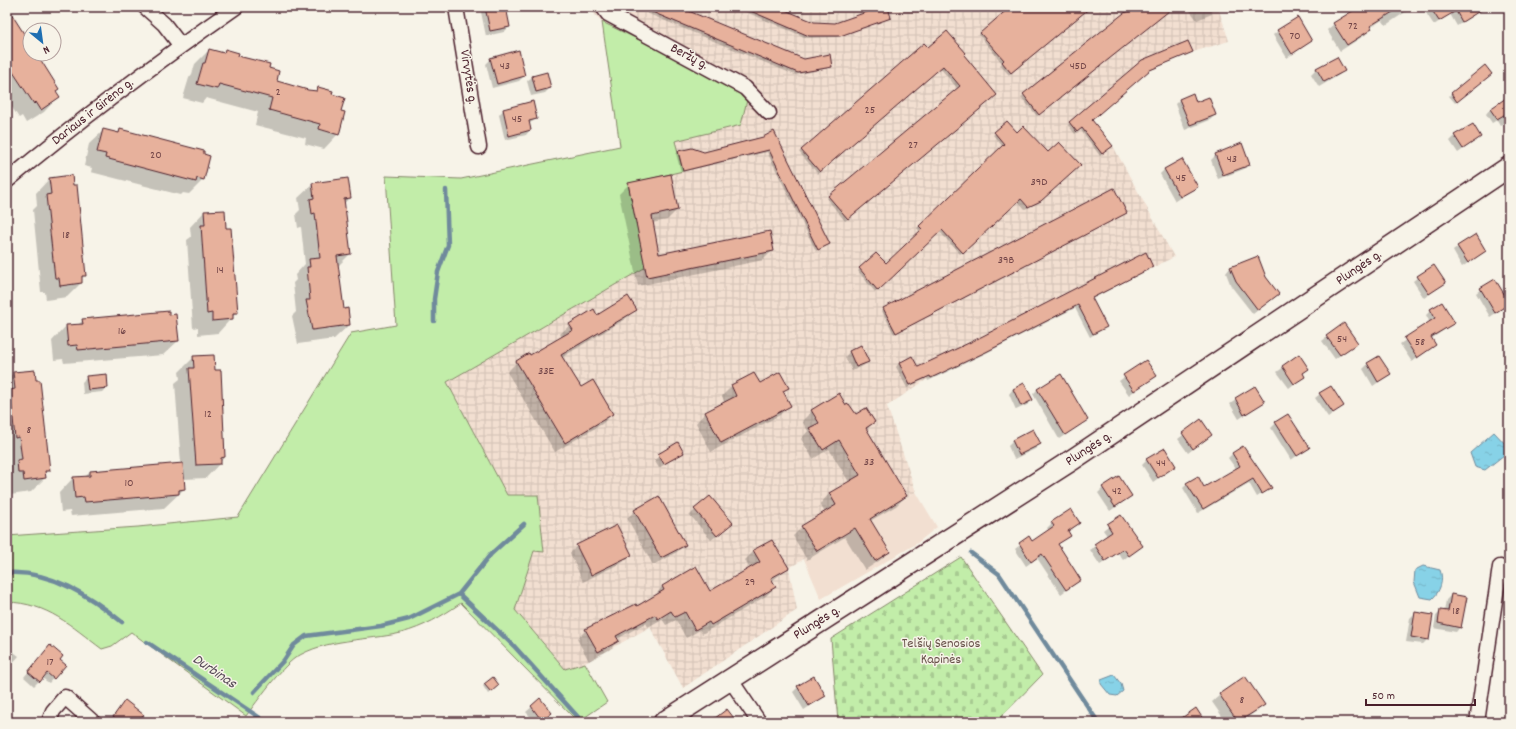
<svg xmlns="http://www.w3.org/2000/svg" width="1516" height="729" font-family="Dekko,sans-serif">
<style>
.built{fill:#f2dfd1}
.industrial{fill:url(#industrial-grid)}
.green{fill:#c2eda9;stroke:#86866a}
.cemetery{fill:url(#cemetery-stones);stroke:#86866a}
.water{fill:url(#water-ripples);stroke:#6f8a9c}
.shadow{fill:#0003}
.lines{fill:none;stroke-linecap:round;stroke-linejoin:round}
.stream{stroke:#6f8a9c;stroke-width:4.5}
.building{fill:#e7b19c;stroke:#4a1f2b}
.street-casing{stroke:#4a1f2b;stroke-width:17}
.secondary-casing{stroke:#4a1f2b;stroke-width:23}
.street{stroke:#f7f3e8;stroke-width:14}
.secondary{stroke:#f7f3e8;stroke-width:20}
.labels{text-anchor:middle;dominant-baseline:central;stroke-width:3;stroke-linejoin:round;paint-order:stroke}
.number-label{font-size:12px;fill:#714447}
.street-label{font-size:14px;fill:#4a1f2b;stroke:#f7f3e8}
.park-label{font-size:14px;fill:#68524a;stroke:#f7f3e8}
.water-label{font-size:15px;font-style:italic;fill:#594c5a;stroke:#f7f3e8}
</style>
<defs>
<pattern id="industrial-grid" width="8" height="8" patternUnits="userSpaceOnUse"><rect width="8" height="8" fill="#f2dfd1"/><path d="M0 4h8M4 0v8" fill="none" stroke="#d1bfb4"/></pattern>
<pattern id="cemetery-stones" width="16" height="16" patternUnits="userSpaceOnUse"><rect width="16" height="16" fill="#c2eda9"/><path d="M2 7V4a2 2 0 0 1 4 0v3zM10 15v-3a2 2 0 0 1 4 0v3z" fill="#a8cb92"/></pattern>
<pattern id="water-ripples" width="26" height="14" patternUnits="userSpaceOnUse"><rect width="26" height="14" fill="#87d2e7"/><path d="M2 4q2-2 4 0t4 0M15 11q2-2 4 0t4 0" fill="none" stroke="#76b4c6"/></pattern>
</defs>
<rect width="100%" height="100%" fill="#f7f3e8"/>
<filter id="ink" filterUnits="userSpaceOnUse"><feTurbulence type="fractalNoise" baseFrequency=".025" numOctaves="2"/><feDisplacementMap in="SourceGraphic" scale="8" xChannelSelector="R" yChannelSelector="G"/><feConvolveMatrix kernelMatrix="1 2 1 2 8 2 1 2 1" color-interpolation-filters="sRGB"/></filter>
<g filter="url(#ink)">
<!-- built -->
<path class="built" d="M916,492L937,527L916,544L821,599L804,559Z"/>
<!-- industrial -->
<path class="industrial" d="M588,7H1218L1229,41L1193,52L1150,70L1092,120L1113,146L1174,257L986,352L926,380L887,406L916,492L789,568L797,610L683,688L650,627L585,663L565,669L515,610L534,551L544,552L538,495H507L447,382L645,267L628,183L675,141L723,80L602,22Z"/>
<!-- green -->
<path class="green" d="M602,22L723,80L747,100L741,125L675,141L683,171L628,184L646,267L447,382L507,495H538L544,552L534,551L515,610L565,669L585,663L607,702L578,722L461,603C442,616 424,627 401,633C367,641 326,638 295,658C280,669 258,700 246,716L131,632L112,646L102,649C71,626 48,603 7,602V536L138,527L238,517L351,333L396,325L386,176L461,179L620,146Z"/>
<!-- cemetery -->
<path class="cemetery" d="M961,557L1042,675L996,722H838L831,639Z"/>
<!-- water -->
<path class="water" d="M1494,432L1509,448V451L1485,470L1475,467L1470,453Z
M1423,566L1440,570C1444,580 1440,592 1432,599L1420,597L1414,582L1415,570Z
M1114,675L1121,684L1123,691L1117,696L1110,695L1101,684V680Z"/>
<!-- shadow -->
<path class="shadow" d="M77,7H88L82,12Z
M485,7H505L509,27L504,32L486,36L481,12Z
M632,7H677L804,60L831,66L829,68L795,75Z
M734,7H775L814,23L835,24L884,7H886L890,18L837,37L807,38Z
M1012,7H1090L1009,75L1000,65L1002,63L979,35Z
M1147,7H1173L1037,116L1021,97L1024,95L1125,14Z
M1187,7H1210L1212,14L1197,20Z
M1360,7H1413L1386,25L1382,20L1370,28L1371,29L1365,35L1340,51L1327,30L1334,24Z
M1422,7H1476L1478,11L1457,26L1450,14L1434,25Z
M7,17L30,45V54H36L58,97L44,112L26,123L22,116L19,118L7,100Z
M1278,31L1311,41L1287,58L1273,35Z
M928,49L963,55L994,97L845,221L827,199L958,89L940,68L818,174L799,152Z
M209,50L223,53L226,50L267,69L275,82L308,90L315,91L318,88L331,95L340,112L338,134L324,149L305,144L306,138L255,125L258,112L206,98L202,103L183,98L189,78L192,74L195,64Z
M1191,52L1147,72L1091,120L1109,148L1100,156L1080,129L1075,134L1068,125L1142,61Z
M1336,58L1343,71L1339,75L1319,87L1311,74L1316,69Z
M491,59L524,76L519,81L492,88L486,64Z
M1488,76L1455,103L1449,96L1451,94Z
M532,77L550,88L545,93L531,96L527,81Z
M1180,99L1196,103L1215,115L1210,120L1185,130L1175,104Z
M1509,100V120L1500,125L1497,120L1492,123L1486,114L1490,109Z
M503,110L536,119L529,124L530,130L526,135L505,140L499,115Z
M1007,123L1017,133L1048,153L1079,165L1038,203L1025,209L1018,201L960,254L939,231L875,292L858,271L876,254L886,265L920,232L917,228L1003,147L993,135Z
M104,130L117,134L120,130L209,157L203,180L189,194L183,193L181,195L91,172L92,168L84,166L89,144Z
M1455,136L1480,137L1458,153L1450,141Z
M763,138L826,246L816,251L767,152L681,172L676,154L678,152L704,153Z
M1216,155L1249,164L1244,169L1218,179L1211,160Z
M1164,170L1197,187L1175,201L1160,174Z
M50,178L85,275L81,279V283L67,297L46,300L45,292H41L33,210L37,206L36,193Z
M313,184L350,198L343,204L350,254L338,266L343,310L349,325L334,339L298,344L292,316L296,312L293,283L296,280L295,275L305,264L301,227L298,228L296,214L300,210L298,198Z
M629,184L677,210L667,220L652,223L659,255L773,250L763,260L638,286L619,194Z
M224,211L237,312L218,333L198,335V327L193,328L187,240L191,237L190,227L204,212Z
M1509,212V229L1502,218Z
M1123,214L894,334L882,311L884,309Z
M1458,247L1485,251L1462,267L1453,251Z
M1152,267L1092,299L1106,327L1090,337L1075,308L982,355L928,381L927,378L907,388L896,367L899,363L917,368Z
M1230,268L1266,278L1278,294L1253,314L1231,286L1226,273Z
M1418,277L1445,283L1424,298L1413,281Z
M1481,289L1509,304L1490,317L1476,293Z
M635,309L625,319L561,358L580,389L612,414L602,424L555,452L507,372L517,362L530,356L562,337L560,334L570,325L597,316Z
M1431,310L1454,323L1431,339L1435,345L1412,362L1400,344L1430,323L1426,315Z
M83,320L178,341L163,355L64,363L63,359L54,360L52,341L66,326L78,325Z
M1327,337L1351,347L1335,359L1322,341Z
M849,352L868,361L863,366L852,371L845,357Z
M1299,356L1308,369L1302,374L1304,376L1289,388L1277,372Z
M194,357L224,457L220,463L206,478L183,479L184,489L164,508L71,516L70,511L61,512L59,493L73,478L85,477L90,472L181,464L175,383L180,379L179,372Z
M1146,361L1156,375L1129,395L1119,381Z
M1368,364L1390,374L1373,386L1363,369Z
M13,373L48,470L44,474L45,478L31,492L10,495L9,486L7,487V380Z
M754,374L759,384L787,388L783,393L789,405L780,415L711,452L696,423L705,413L725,403L722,396L732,386Z
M87,377L107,387L102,392L83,394L82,382Z
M1255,387L1264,402L1239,419L1230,404Z
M1013,389L1032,400L1027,405L1016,410L1009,394Z
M1038,389L1087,420L1059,439L1033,394Z
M1320,394L1343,405L1328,417L1315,398Z
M846,407L855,415L874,422L866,430L906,496L896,506L870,521L889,552L879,561L865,570L845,537L807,560L793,536L802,527L825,513L820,504L829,494L849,482L829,449L813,459L801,439L808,431L802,421L812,411Z
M1201,421L1211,435L1188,453L1178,439Z
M1276,423L1308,448L1291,460L1271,428Z
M1013,441L1040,444L1035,449L1014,459L1008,446Z
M677,444L683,453L659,468L654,460Z
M1233,453L1270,488L1257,497L1249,483L1198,513L1183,488L1187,484L1204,488L1236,469L1228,458Z
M1147,460L1175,466L1153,482L1142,465Z
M1103,488L1131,496L1110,511L1098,493Z
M695,510L727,528L711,540L690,515Z
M635,511L684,545L677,552L653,565L627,518Z
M1121,516L1141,546L1123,560L1118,553L1100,565L1090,550L1108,537L1103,530Z
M1052,523H1079L1067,532L1069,536L1057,545L1080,580L1061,594L1037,558L1026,566L1015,549L1029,538L1032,542L1049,531L1047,528Z
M577,546L631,555L623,562L583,582L570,553Z
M754,551L788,568L772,581L775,587L766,596L702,634L700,630L686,638L676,620L666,625L662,619L648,627L646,623L617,639L618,641L609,650L589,661L577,639L586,630L636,607L654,597L662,587L695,568L710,593L750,569L745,560Z
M1451,595L1460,627L1456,632L1434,628L1436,616L1441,611L1444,612L1446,600Z
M1415,613L1428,639L1423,644L1406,642L1410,618Z
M1509,634V651L1504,649Z
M7,647L19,656L10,666L7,664Z
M46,651L59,660L53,678L49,683L42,678L34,686L24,677Z
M485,684L496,687L488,694L483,686Z
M798,687L825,696L804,710L793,692Z
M1220,695L1264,705L1242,722H1226L1212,702Z
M540,700L551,713L541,722H535L526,712Z
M121,706L138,722H109Z
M19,718L21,722H15Z"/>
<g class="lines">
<!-- stream -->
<path class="stream" d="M434,321V299L438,272L448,245L446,190
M971,553L999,574L1098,722
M7,573C50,570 90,596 122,622
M459,594L514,646L578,717
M147,642L266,722
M254,692L284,660L294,645L306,636L381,626L409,619L459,594L491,554L524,524"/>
</g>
<!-- building -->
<path class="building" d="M7,7L30,43V54H37L59,89L56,91L60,97L41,110L36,102L34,104L7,63Z
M485,7H506L510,27L490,31Z
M640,7H679L804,59L830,54L832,67L798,73Z
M741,7H778L814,22L835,23L881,7H888L891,18L840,36H809Z
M1010,7H1091L1011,73L1002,62L1004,60L980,33Z
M1143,7H1174L1039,115L1023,94L1124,13Z
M1359,7H1401L1370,26L1372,29L1347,45L1333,23Z
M1430,7H1486L1462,22L1456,11L1439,21Z
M1298,17L1312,41L1292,54L1277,30Z
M947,31L966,53L964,55L997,95L848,219L828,196L960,86L943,66L820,172L801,150L924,43L928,47Z
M1188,41L1193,52L1150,70L1092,120L1113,146L1102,154L1082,128L1077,132L1069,122L1142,60Z
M209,49L224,53L225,49L239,53L238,56L270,64L269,68L279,71L277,81L308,90L317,91L318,87L333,91L332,94L345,98L341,111L345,112L339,135L319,129L320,124L269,110L272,98L219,84L217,89L197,84L203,63H205Z
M519,50L525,76L497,84L490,58Z
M1337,57L1345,71L1324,82L1316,68Z
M1485,65L1492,74L1457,102L1451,93Z
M547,72L551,88L536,92L532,76Z
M1193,93L1196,102L1209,97L1216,115L1190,125L1179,99Z
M1509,96V112L1497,119L1490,109Z
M533,101L537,119L529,121L531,130L509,136L503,109Z
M1007,121L1017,132L1023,126L1048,152L1059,142L1081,165L1041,201L1028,207L1021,199L963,253L942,230L878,291L859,268L876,253L886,263L922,229L919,226L1004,144L994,132Z
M1473,124L1481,137L1463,149L1454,135Z
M103,129L119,133L120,129L204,151V154L210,156L204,180L197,178L196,182L105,158L106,154L97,152Z
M774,131L830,244L818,250L769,150L683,171L678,151L692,148L704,152L763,137Z
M1242,143L1250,165L1223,175L1215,154Z
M1182,159L1198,187L1180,197L1164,169Z
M671,174L678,210L652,216L659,254L770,231L774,251L647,277L628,183Z
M72,175L73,185H77L86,276H82V283L60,286L59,278H55L46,195L51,194L49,178Z
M348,178L351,198L344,199L351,254L337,256L344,309L348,308L350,325L312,330L306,300H310L307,267H310L309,259L320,258L315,213L312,214L310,199L314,198L312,183Z
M1114,188L1127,213L896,333L883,308Z
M225,210L226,228H231L238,313H233V319L212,321V313L207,314L201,225H205L204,211Z
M1476,234L1486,251L1468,263L1457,246Z
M1146,252L1153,267L1092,298L1107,327L1093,334L1078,305L986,352L931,378L930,376L910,385L899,363L912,356L918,367L975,340Z
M1258,256L1266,277L1279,294L1258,310L1236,281L1230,267Z
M1434,265L1446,283L1429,294L1417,276Z
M1495,279L1509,302V304L1495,313L1480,288Z
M628,296L637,310L561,355L581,387L593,380L613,414L565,443L516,361L529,353L530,355L573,330L569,324L594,309L597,315Z
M1442,302L1455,323L1431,337L1436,345L1417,358L1404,338L1435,318L1430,309Z
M169,311V315L176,314L179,341L78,350L77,345L68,346L66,325L83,324L82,319Z
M1344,323L1358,343L1340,355L1326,336Z
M861,345L869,362L856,367L849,351Z
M1299,354L1309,369L1303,373L1305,377L1294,384L1282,366Z
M214,355L215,370H221L225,457L221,458V464L196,465L189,368H194L193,356Z
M1379,356L1391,374L1378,382L1367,363Z
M1146,360L1157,376L1134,391L1123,375Z
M35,370L36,380H40L50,471H45L46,478L24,481L23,473H18L17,460L22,459L19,437L15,438L10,390L15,389L13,372Z
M780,372L789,388L783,391L791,406L721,443L705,412L736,396L731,385L754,373L760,383Z
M107,374L108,388L88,390L86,376Z
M1061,374L1088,420L1065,435L1037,389Z
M1024,383L1033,400L1021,406L1013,389Z
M1255,386L1265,402L1244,415L1235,398Z
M1331,386L1344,406L1333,413L1319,393Z
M839,393L846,405L849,404L856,414L866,408L875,422L866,428L907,496L870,519L890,552L875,561L855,528L817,551L801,526L836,505L829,493L860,475L839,440L823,450L809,428L819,423L811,410Z
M1288,414L1310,448L1297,456L1275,422Z
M1201,419L1212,435L1193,449L1182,433Z
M1033,429L1041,444L1019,455L1012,440Z
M678,442L684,453L664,464L658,454Z
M1243,446L1272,488L1262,494L1253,479L1203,509L1186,483L1198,476L1204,487L1240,466L1232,453Z
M1165,448L1176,466L1158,478L1146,459Z
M183,463L185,489L179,490V494L85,502L84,497L75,498L73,477L90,476V471Z
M1119,476L1132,496L1115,507L1102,487Z
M659,496L686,545L661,558L634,510Z
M710,496L733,523L717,536L694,509Z
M1071,509L1080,523L1068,531L1071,536L1058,544L1081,580L1066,590L1042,554L1031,562L1019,543L1029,536L1032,541L1054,526L1051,522Z
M1121,515L1143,546L1129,556L1124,549L1105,561L1094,544L1112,532L1107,524Z
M617,525L632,555L591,575L576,545Z
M772,540L789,568L771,578L776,587L711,625L709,622L695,630L685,612L675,617L671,611L658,619L655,615L616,636L619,641L598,652L585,629L636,604L637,606L664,590L662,586L696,566L710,591L760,562L753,550Z
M1451,594L1467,597L1461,628L1438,623L1440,610L1448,611Z
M1415,612L1433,615L1429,640L1411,637Z
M50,645L63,656L60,660L66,665L54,679L47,673L40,682L28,672Z
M814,676L826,696L809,706L797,686Z
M1245,676L1265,705L1238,722L1219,694Z
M493,677L499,685L491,692L484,684Z
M540,698L552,713L542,721L531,706Z
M125,700L144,715L139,722H120L113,717Z
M1196,708L1205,722H1176Z
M727,709L737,722H710Z"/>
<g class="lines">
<defs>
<path id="street" d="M145,7L164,24L181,46
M456,7L479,147
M603,7L608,14L745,88L769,113
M7,181C81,119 157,62 236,7
M730,679L759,722
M49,722L53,711L65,697L93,722
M1477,722L1500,567"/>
<path id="secondary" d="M664,722L1072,460L1509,167"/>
</defs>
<!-- street casing -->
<use href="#street" class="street-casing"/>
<!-- secondary casing -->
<use href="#secondary" class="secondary-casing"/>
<!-- street -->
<use href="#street" class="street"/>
<!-- secondary -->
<use href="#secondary" class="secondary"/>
</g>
</g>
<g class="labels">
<!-- number labels -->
<g class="number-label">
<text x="1353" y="26">72</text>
<text x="1295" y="36">70</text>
<text x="505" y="66">43</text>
<text x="1078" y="66">45D</text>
<text x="278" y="92">2</text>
<text x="870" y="110">25</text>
<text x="517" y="119">45</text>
<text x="913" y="145">27</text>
<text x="156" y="155">20</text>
<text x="1232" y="159">43</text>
<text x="1181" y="178">45</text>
<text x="1039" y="182">39D</text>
<text x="66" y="235">18</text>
<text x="1006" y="260">39B</text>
<text x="220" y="270">14</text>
<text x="122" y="331">16</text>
<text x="1342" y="339">54</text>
<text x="1420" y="342">58</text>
<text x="546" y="371">33E</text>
<text x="208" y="414">12</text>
<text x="29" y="430">8</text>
<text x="869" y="462">33</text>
<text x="1161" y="463">44</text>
<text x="129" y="483">10</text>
<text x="1117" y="491">42</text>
<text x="750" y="582">29</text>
<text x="1456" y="611">18</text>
<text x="50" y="662">17</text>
<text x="1242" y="700">8</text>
</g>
<!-- street labels -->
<g class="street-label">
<text transform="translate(689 57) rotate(28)">Beržų g.</text>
<text transform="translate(468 77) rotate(81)">Virvytės g.</text>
<text transform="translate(93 112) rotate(-38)">Dariaus ir Girėno g.</text>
<text transform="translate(1359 268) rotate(-34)">Plungės g.</text>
<text transform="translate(1089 449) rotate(-33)">Plungės g.</text>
<text transform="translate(817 623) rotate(-32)">Plungės g.</text>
</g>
<!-- park labels -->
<g class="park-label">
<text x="941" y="644">Telšių Senosios<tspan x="941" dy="16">Kapinės</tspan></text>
</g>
<!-- water labels -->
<g class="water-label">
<text transform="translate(214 672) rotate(34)">Durbinas</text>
</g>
</g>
<!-- margin -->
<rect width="1516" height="729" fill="none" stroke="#f7f3e8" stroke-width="24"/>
<rect x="12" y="12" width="1492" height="705" fill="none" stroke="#4a1f2b" stroke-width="1.5" filter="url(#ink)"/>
<!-- north arrow -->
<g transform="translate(42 42) rotate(151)"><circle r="19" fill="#f7f3e8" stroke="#b29e9c"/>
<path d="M0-3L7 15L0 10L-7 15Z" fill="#1f6fb2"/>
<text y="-6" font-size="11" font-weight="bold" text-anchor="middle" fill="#4a1f2b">N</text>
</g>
<!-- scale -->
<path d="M1366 699v6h109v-6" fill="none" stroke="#4a1f2b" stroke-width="2"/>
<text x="1372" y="699" font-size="12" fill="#4a1f2b" stroke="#f7f3e8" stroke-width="3" paint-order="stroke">50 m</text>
</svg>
